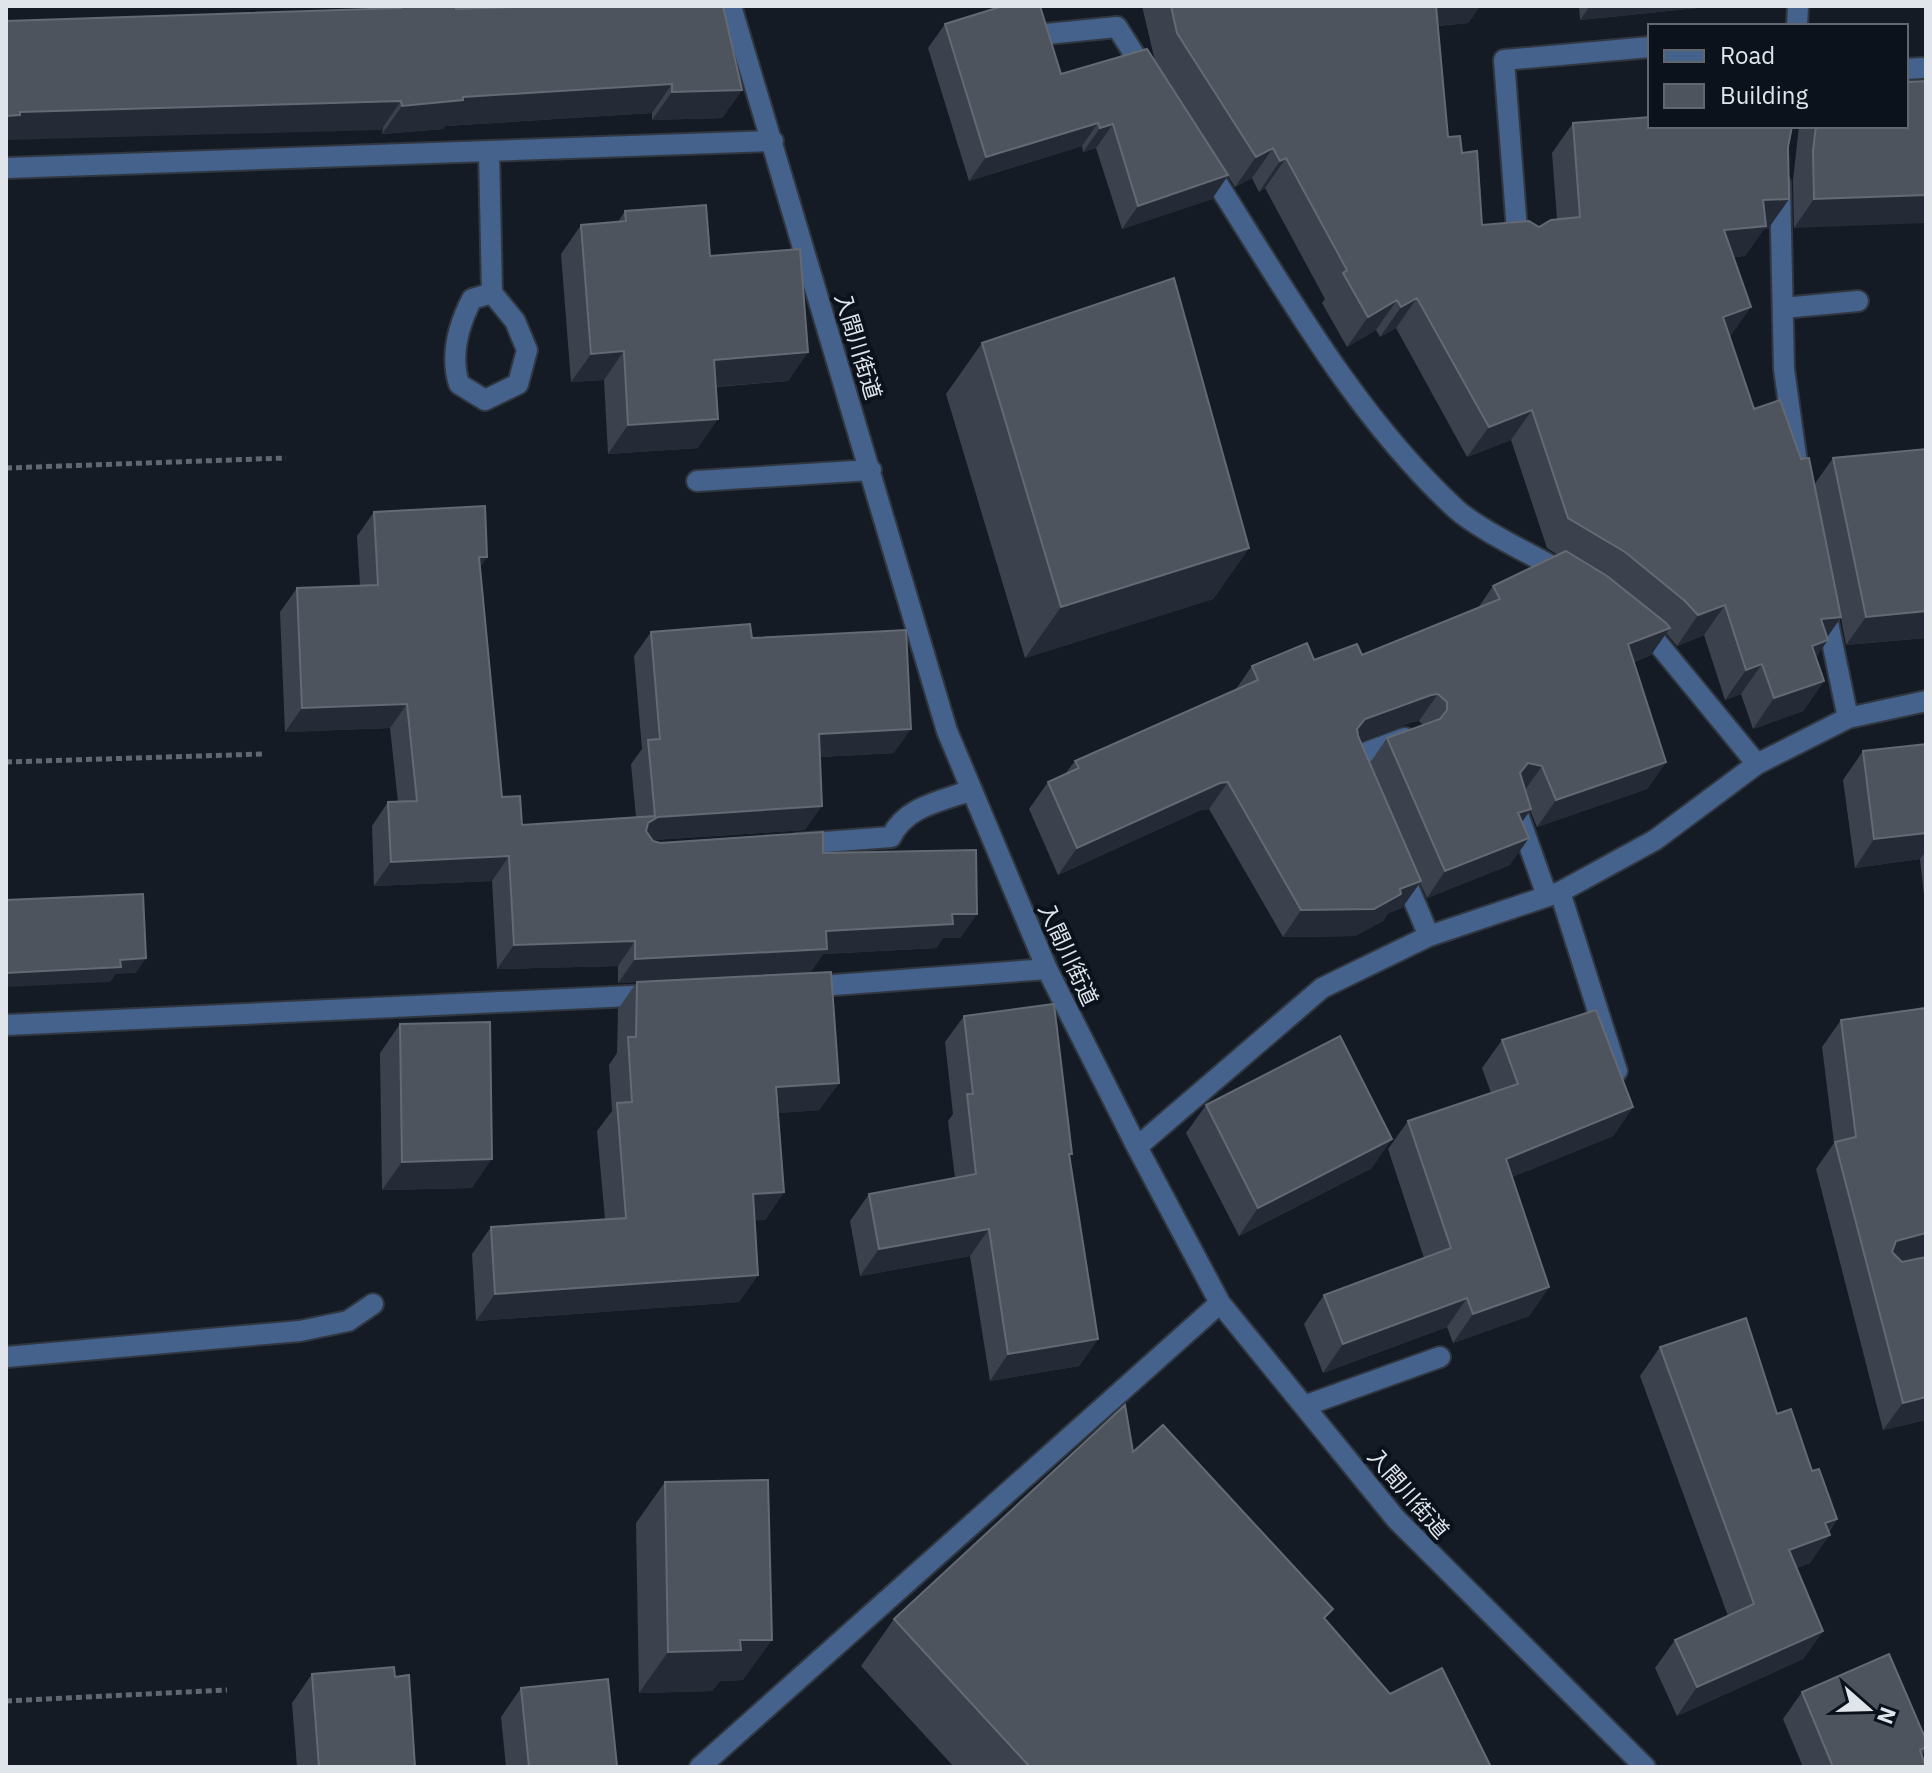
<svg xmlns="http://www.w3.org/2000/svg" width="1932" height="1773" font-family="'IBM Plex Sans','Noto Sans JP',sans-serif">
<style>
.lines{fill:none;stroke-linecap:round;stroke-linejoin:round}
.minor-casing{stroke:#313741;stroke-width:24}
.path{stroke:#616870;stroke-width:5;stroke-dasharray:6 4;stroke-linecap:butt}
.minor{stroke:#44628c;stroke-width:20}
.wall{fill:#3b424d;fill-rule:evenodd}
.shaded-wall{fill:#242b36}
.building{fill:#4d545e;stroke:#646a74;stroke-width:2}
.labels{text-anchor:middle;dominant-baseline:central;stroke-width:8;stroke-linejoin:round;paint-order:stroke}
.street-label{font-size:22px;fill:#e0e5ec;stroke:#0c121b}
</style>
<rect width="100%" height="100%" fill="#141b25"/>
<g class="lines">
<defs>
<path id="minor" d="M731,6L947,731L1047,969L1137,1147L1220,1303L1396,1519L1645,1767
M1797,26L1798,6
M1046,34L1117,27L1148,76
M1906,69L1922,68
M489,151L492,293L515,321L527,350L518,384L485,400L459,384C450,355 458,326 472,299L492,293
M1207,167C1282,284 1353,414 1456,509C1479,530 1537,557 1566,574
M6,168L773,141
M1780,184L1784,369L1797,463
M1518,244L1504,60L1650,47
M1783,308L1858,301
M697,481L871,470
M1825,608L1848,718
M1640,628L1656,641L1757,764
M1356,768L1351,758L1405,738
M1519,817L1547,896
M797,844L891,837C906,806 942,801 972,790
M1401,870L1429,936
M1560,892L1617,1071
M807,987L1047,969
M6,1025L652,995
M1137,1147L1322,988L1429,936L1560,892L1655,840L1757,764L1848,718L1926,701
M6,1357L300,1331L348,1321L373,1304
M1304,1406L1440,1357
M700,1767L1220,1303"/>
</defs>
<!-- minor casing -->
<use href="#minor" class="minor-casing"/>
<!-- path -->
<path class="path" d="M6,468L286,458
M6,762L263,754
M6,1701L227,1690"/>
<!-- minor -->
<use href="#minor" class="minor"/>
</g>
<!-- wall -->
<path class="wall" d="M400,6H455L456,9L742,90L722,118L652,120V113L445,126L443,129L382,134L399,8Z
M1142,6H1480L1468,23L1438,26L1448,137L1462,153L1482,225L1539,227L1557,219L1552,153L1573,123L1788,147L1789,199L1768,229H1764L1745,256L1734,257L1730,337L1754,409L1801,459L1814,485L1833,458L1926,638L1846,645L1841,618L1827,637L1816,658L1824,681L1803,711L1753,729L1741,694L1725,700L1704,635L1677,646L1666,633L1651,655L1634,662L1666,762L1647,789L1537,827L1530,810L1522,822L1510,865L1427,898L1420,883L1402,908L1388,913L1383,921L1355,936L1283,937L1209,809L1201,810L1058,875L1029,809L1048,782L1065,774L1075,761L1236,689L1252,666L1362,655L1478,608L1493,586L1558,555L1547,548L1511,440L1467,457L1396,328L1380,337L1376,330L1347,347L1322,303L1325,299L1265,188L1259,192L1252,178L1235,187L1228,176L1212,199L1122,229L1096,148L1083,152L1082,146L969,181L928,48L945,24L1061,74L1155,61ZM1419,721L1423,725L1387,738L1370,763L1360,741L1412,722Z
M1579,6H1717L1580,20Z
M1799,126H1906L1794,228L1793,180Z
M625,211L710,256L808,352L788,381L716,387L698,448L608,454L604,380L571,382L561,254L581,225L618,222Z
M982,343L1249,548L1213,599L1025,658L946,394Z
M374,512L487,557L480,567L502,797L522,825L636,817L631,764L642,749L634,656L651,632L752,638L894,753L820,757L805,830L652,840L660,843L823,853L977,914L960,938H943L936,948L823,954L810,973L839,1083L819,1110L778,1113L784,1192L765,1220H755L758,1275L739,1302L476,1321L472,1254L491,1227L605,1219L597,1131L612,1111L609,1065L617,1053L618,1009L637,982L618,983V966L497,969L492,881L374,886L372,826L388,802H398L390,728L285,732L280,612L297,588L360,586L357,536Z
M1926,744V914L1920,859L1855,868L1843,780L1863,751Z
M964,1016L1069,1158L1098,1339L1079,1366L990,1381L970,1256L860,1276L850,1221L869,1194L955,1178L948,1121L953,1114L945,1042Z
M1841,1020L1926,1255L1902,1262L1926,1420L1883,1430L1816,1169L1834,1143L1822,1047Z
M400,1024L472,1188L382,1190L380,1053Z
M1502,1040L1633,1107L1613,1136L1512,1177L1549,1287L1529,1316L1453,1343L1447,1327L1323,1373L1304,1324L1324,1295L1424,1258L1388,1149L1408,1121L1491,1093L1482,1068Z
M1206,1105L1372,1168L1239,1236L1186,1133Z
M1660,1347L1777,1414L1812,1471L1837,1519L1810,1563L1796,1568L1823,1631L1803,1659L1677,1716L1655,1668L1675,1640L1728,1616L1640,1376Z
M1133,1452L1325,1620L1390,1694L1491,1767H954L861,1666L894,1619Z
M665,1482L743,1680L720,1681L712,1691L639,1693L636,1523Z
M312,1674L395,1677L415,1767H297L292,1703Z
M521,1688L617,1766L615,1767H506L501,1717Z
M1802,1692L1926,1740V1749L1922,1755L1926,1767H1803L1783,1719Z"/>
<!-- shaded-wall -->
<path class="shaded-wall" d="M1430,6H1480L1468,23L1415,28Z
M1590,6H1717L1580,20Z
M1886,6H1926V8H1885Z
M672,84L652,113L445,126L443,129L382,134L402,106L463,97Z
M742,90L722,118L652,120L672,92Z
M401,101L381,130L6,140V116L20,112Z
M1098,123L1082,146L969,181L986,157Z
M1113,124L1096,148L1083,152L1100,128Z
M1273,148L1252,178L1235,187L1256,157Z
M1286,158L1265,188L1259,192L1280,161Z
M1228,175L1212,199L1122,229L1138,206Z
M1926,195V223L1794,228L1814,199Z
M1789,199L1768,229H1764L1745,256L1703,260L1724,230L1763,200Z
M1417,298L1396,328L1380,337L1401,307Z
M1397,300L1376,330L1347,347L1368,317Z
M1751,307L1730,337L1723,317Z
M624,351L604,380L571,382L591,354Z
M808,352L788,381L694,388L714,360Z
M1532,410L1511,440L1467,457L1489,427Z
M718,419L698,448L608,454L628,425Z
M1249,548L1213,599L1025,658L1061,607Z
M479,557H487L470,581Z
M1725,605L1704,635L1677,646L1698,615Z
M1926,611V638L1846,645L1866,617Z
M1841,617L1824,642L1828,640L1807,671L1790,676L1821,619Z
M1670,628L1651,655L1609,671L1628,644Z
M1762,664L1741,694L1725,700L1746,670Z
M1824,681L1803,711L1753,729L1774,698Z
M1438,694L1419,721L1412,722L1346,746L1357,729L1365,719L1431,695Z
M407,704L390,728L285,732L302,708Z
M911,729L894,753L802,758L819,734Z
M1666,762L1647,789L1537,827L1556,800Z
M1528,763L1542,766L1523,793L1509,790Z
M1228,782L1209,809L1201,810L1058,875L1077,848L1220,783Z
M822,806L805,830L641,841L648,823L658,817Z
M1531,809L1512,836L1518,813Z
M1926,833V851L1920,859L1855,868L1874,839Z
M1529,838L1510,865L1427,898L1445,871Z
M509,856L492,881L374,886L391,862Z
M1421,881L1402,908L1388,913L1383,921L1355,936L1283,937L1301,910L1400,889Z
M952,914H977L960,938H943L936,948L823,954L810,973L618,983L635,959L826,931Z
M635,941L618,966L497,969L514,945Z
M146,958L136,973L116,974L110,982L6,987V973Z
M839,1083L819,1110L757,1115L776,1087Z
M1633,1107L1613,1136L1486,1188L1506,1159Z
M1392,1139L1372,1168L1239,1236L1258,1208Z
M492,1159L472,1188L382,1190L402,1162Z
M784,1192L765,1220L734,1222L753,1194Z
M989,1229L970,1256L860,1276L879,1249Z
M1926,1233V1255L1876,1268L1896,1241Z
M758,1275L739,1302L476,1321L495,1294Z
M1549,1287L1529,1316L1453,1343L1473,1314Z
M1467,1298L1447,1327L1323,1373L1343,1344Z
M1098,1339L1079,1366L990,1381L1008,1354Z
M1926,1397V1420L1883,1430L1903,1403Z
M1837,1519L1824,1537L1830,1535L1810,1563L1769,1579L1789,1550L1825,1523Z
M1823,1631L1803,1659L1677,1716L1697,1687Z
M740,1640H772L743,1680L720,1681L712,1691L639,1693L668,1652Z"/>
<!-- building -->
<path class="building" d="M401,6H455L456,9L549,6H723L742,90L672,92V84L463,97V100L402,106L401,101L20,112V115L6,116V21L401,8Z
M1003,6H1040L1061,74L1147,49L1228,175L1138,206L1113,124L1100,128L1098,123L986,157L945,24Z
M1171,6H1436L1448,137L1460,136L1462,153L1477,151L1482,225L1529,221L1539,227L1551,220L1580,217L1573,123L1650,117V126H1792L1788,147L1789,199L1763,200L1766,226L1724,230L1751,307L1723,317L1754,409L1780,400L1801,459L1809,458L1841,617L1821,619L1828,640L1812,646L1824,681L1774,698L1762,664L1746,670L1725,605L1698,615L1685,601L1625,552L1568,518L1532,410L1489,427L1417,298L1401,307L1397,300L1368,317L1343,273L1347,270L1286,158L1280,161L1273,148L1256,157L1177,33Z
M1926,81V195L1814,199L1813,151L1816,126H1906V82Z
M706,205L710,256L800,249L808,352L714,360L718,419L628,425L624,351L591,354L581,225L626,221L625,211Z
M1174,278L1249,548L1061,607L982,343Z
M1926,449V611L1866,617L1833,458Z
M485,506L487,557H479L502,797L520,796L522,825L655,816L648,740L660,739L651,632L750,624L752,638L906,630L911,729L819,734L822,806L658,817L648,823L646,831L653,841L660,843L823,832V853L976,850L977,914H952L953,924L826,931L827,949L635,959V941L514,945L509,856L391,862L388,802L417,801L407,704L302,708L297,588L378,585L374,512Z
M1566,551L1607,576L1666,623L1670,628L1628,644L1666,762L1556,800L1542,766L1528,763L1520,773L1531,809L1518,813L1529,838L1445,871L1387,738L1440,719L1447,710V702L1438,694L1431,695L1365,719L1357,729L1358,736L1421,881L1400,889L1401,894L1374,909L1301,910L1228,782L1220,783L1077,848L1048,782L1079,768L1075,761L1258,680L1252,666L1307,643L1314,660L1357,644L1362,655L1500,599L1493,586Z
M1926,744V833L1874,839L1863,751Z
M143,894L146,958L120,960L121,967L6,973V900Z
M831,972L839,1083L776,1087L784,1192L753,1194L758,1275L495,1294L491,1227L626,1218L617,1103L632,1102L628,1037H636L637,982Z
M1054,1004L1072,1154H1069L1098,1339L1008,1354L989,1229L879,1249L869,1194L976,1174L967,1094H973L964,1016Z
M1926,1008V1233L1896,1241L1892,1252L1902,1262L1926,1257V1397L1903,1403L1835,1142L1856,1137L1841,1020Z
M1596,1010L1633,1107L1506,1159L1549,1287L1473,1314L1467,1298L1343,1344L1324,1295L1451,1248L1408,1121L1518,1084L1502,1040Z
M490,1022L492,1159L402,1162L400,1024Z
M1340,1036L1392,1139L1258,1208L1206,1105Z
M1746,1318L1777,1414L1791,1409L1812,1471L1819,1469L1837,1519L1825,1523L1830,1535L1789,1550L1823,1631L1697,1687L1675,1640L1754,1604L1660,1347Z
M1125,1405L1133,1452L1163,1425L1333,1609L1324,1618L1390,1694L1442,1668L1491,1767H1030L894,1619Z
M768,1480L772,1640H740L741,1650L668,1652L665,1482Z
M1889,1654L1926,1740V1747L1920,1750L1926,1767H1833L1802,1692Z
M394,1667L395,1677L409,1675L415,1767H319L312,1674Z
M608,1679L617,1766L602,1767H529L521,1688Z"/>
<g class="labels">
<!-- street labels -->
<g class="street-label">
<text transform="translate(859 346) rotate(73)">入間川街道</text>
<text transform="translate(1069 954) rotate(65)">入間川街道</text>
<text transform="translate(1409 1493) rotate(49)">入間川街道</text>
</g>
</g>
<!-- border -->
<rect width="1932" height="1773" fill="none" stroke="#e0e5ec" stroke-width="16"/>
<!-- legend -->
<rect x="1648" y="24" width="260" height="104" fill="#0c121b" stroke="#61666f" stroke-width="2"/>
<rect x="1664" y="50" width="40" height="12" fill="#44628c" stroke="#61666f" stroke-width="2"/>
<text x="1720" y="64" font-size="24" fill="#e0e5ec">Road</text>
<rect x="1664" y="84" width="40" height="24" fill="#4d545e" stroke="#61666f" stroke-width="2"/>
<text x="1720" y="104" font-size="24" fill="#e0e5ec">Building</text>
<!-- north arrow -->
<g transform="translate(1868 1709) rotate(110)" stroke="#0c121b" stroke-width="6" paint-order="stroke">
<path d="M0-6L14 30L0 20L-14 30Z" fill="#e0e5ec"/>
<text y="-12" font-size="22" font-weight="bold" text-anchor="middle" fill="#e0e5ec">N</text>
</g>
</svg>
